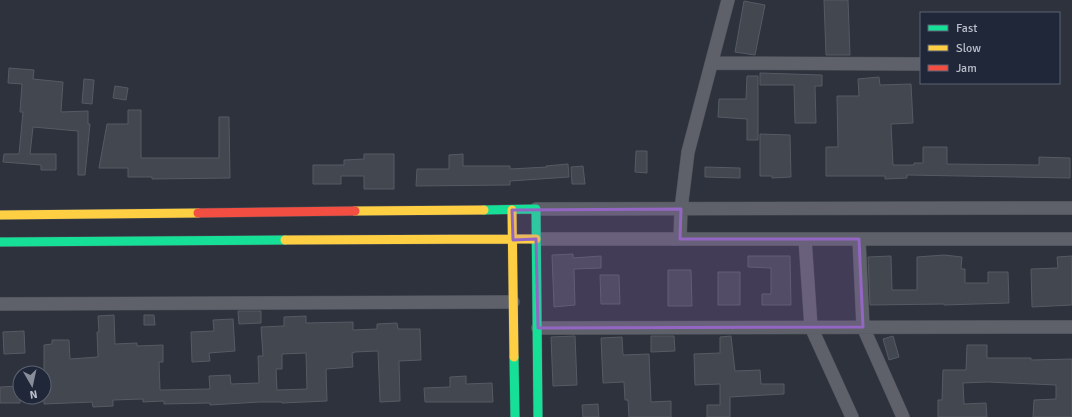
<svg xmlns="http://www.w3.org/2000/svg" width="1072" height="417" font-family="Signika,sans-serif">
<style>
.building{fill:#43474f;stroke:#565a63;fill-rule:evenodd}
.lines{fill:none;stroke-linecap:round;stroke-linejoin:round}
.street-casing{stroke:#4a4d55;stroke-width:14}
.fast-casing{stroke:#4a4d55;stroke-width:10}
.slow-casing{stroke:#4a4d55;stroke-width:10}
.jam-casing{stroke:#4a4d55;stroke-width:10}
.street{stroke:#5e616a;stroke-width:13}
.fast{stroke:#16e098;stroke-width:9}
.slow{stroke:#ffcf43;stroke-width:9}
.jam{stroke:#f24e42;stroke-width:9}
.marked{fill:#9466c4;fill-opacity:0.2;stroke:#9466c4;stroke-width:3;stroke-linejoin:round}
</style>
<rect width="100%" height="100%" fill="#2d323c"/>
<!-- building -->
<path class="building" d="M824,0H848L850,55H826Z
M744,1L765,5L755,55L735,52Z
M9,68L34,70L33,79L63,82L61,112L88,111V124H90L85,175H78V131L33,127L30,154H56V170H41V165L3,162L4,154H19L23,112H20L22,84L8,83Z
M760,73L822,75V86H815L816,123H795L794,85H760Z
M747,76H758V140H747V119L718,117L719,99H746Z
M879,77L880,85L911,84L913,123L891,124L893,165H914V163H923V147H947V164L1039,165V157L1070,158V178L907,175V178L885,179V176H826V147H838L837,96H859L858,79Z
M84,79L94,80L92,104L82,103Z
M115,86L128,88L126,100L113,98Z
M128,110H141V158H219V117H229L230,178L152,179V177H128V168H99L107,124H128Z
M760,134L790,135L791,177L772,178V176H760Z
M636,151H647V173L635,172Z
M364,154H394V189H364V176H341V184H313V165H344V160L364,159Z
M463,154V166H510V169L547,167L546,166L568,164L569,177L510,181V185L416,186L417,169H449V155Z
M583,166L585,184H572L571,167Z
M705,167L740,168V178L705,177Z
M573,254V258L601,256V268L574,269L575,305L554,307L552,255Z
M944,255L962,257L961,269H965V283H988V272H1008L1009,303L944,305V304L870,305L868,257L891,256L892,290H917V257Z
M748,256H790L791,305H762V294H771V268L748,267Z
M1072,256V305L1032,307L1031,269L1058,268L1057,257Z
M668,270H691L692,306H668Z
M718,272H740V305H718Z
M600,275H619L620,304H601Z
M238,311H261V323L239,324Z
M114,315L115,344L137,343V346L163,345V362H159L160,390L210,389L209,376L230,375L231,384L259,383L258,356H263L261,327L284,326V317L306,316V323L353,322V330L377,329V324L397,323L398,329H420L421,360L399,361L400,401L380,402L378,351L354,352V353H352L353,367L326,369L327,401L282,403V402H260L210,405V403L164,404V401L143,402V399L113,400V406L93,407L92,402L44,404V345L52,344V340H69L70,359L98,357L97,332H99L98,316ZM306,353L307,389L277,390L276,369H282V354Z
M144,315H154L155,325H144Z
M233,319L235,351L209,353L210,361L192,362L191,332L214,331L213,320Z
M24,331L25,353L4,354L3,332Z
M575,336L577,385L553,386L551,337Z
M651,336H674L675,351L651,352Z
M731,336L735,371L760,370L761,384H784V394L730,397V417H707V405H720V384L695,385L694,354L720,353V337Z
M893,336L899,357L889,360L883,339Z
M622,337L623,355L649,354L651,402L671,401V417H629L628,400H625L624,382L603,383L601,338Z
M967,345H987V358H1031V360L1072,359V417H1033L1034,400L1056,399V385L987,382L963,383L964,404L986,403L987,417H938V400H942L943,370H966Z
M466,376V384L492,383L493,402H425L424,388L450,387V377Z
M20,386V403H0V387Z
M598,404L599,417H583L582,405Z"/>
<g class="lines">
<defs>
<path id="street" d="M712,63L921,64
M536,209L1072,208
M536,239H1072
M680,239L681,209L688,152L728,0
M805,239L811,327L852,417
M859,239L863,327L903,417
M0,304L513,302
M538,328L1072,327"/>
<path id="fast" d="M484,210L536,209L538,417
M0,242L285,240
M514,357L515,417"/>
<path id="slow" d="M512,210L514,357
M355,211L484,210
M0,215L198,213
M285,240L536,239"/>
<path id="jam" d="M198,213L355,211"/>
</defs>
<!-- street casing -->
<use href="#street" class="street-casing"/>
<!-- fast casing -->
<use href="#fast" class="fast-casing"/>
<!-- slow casing -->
<use href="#slow" class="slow-casing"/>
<!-- jam casing -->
<use href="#jam" class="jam-casing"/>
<!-- street -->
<use href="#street" class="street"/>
<!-- fast -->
<use href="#fast" class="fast"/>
<!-- slow -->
<use href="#slow" class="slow"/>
<!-- jam -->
<use href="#jam" class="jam"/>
</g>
<!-- marked area -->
<path class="marked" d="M681,209L680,239H859L863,327L538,328L536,239L513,240L512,210Z"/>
<!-- legend -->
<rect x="920" y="12" width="140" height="72" fill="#202738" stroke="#5d6373"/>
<rect x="928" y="25" width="20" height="6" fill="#16e098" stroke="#5d6373"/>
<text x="956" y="32" font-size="12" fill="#b9becc">Fast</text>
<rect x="928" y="45" width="20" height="6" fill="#ffcf43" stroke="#5d6373"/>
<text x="956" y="52" font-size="12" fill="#b9becc">Slow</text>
<rect x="928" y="65" width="20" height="6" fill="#f24e42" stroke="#5d6373"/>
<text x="956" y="72" font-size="12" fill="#b9becc">Jam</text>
<!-- north arrow -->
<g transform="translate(32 385) rotate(171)"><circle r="19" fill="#202738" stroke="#5d6373"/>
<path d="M0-3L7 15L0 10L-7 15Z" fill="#888d9a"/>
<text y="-6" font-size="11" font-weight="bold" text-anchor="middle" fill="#b9becc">N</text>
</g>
</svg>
